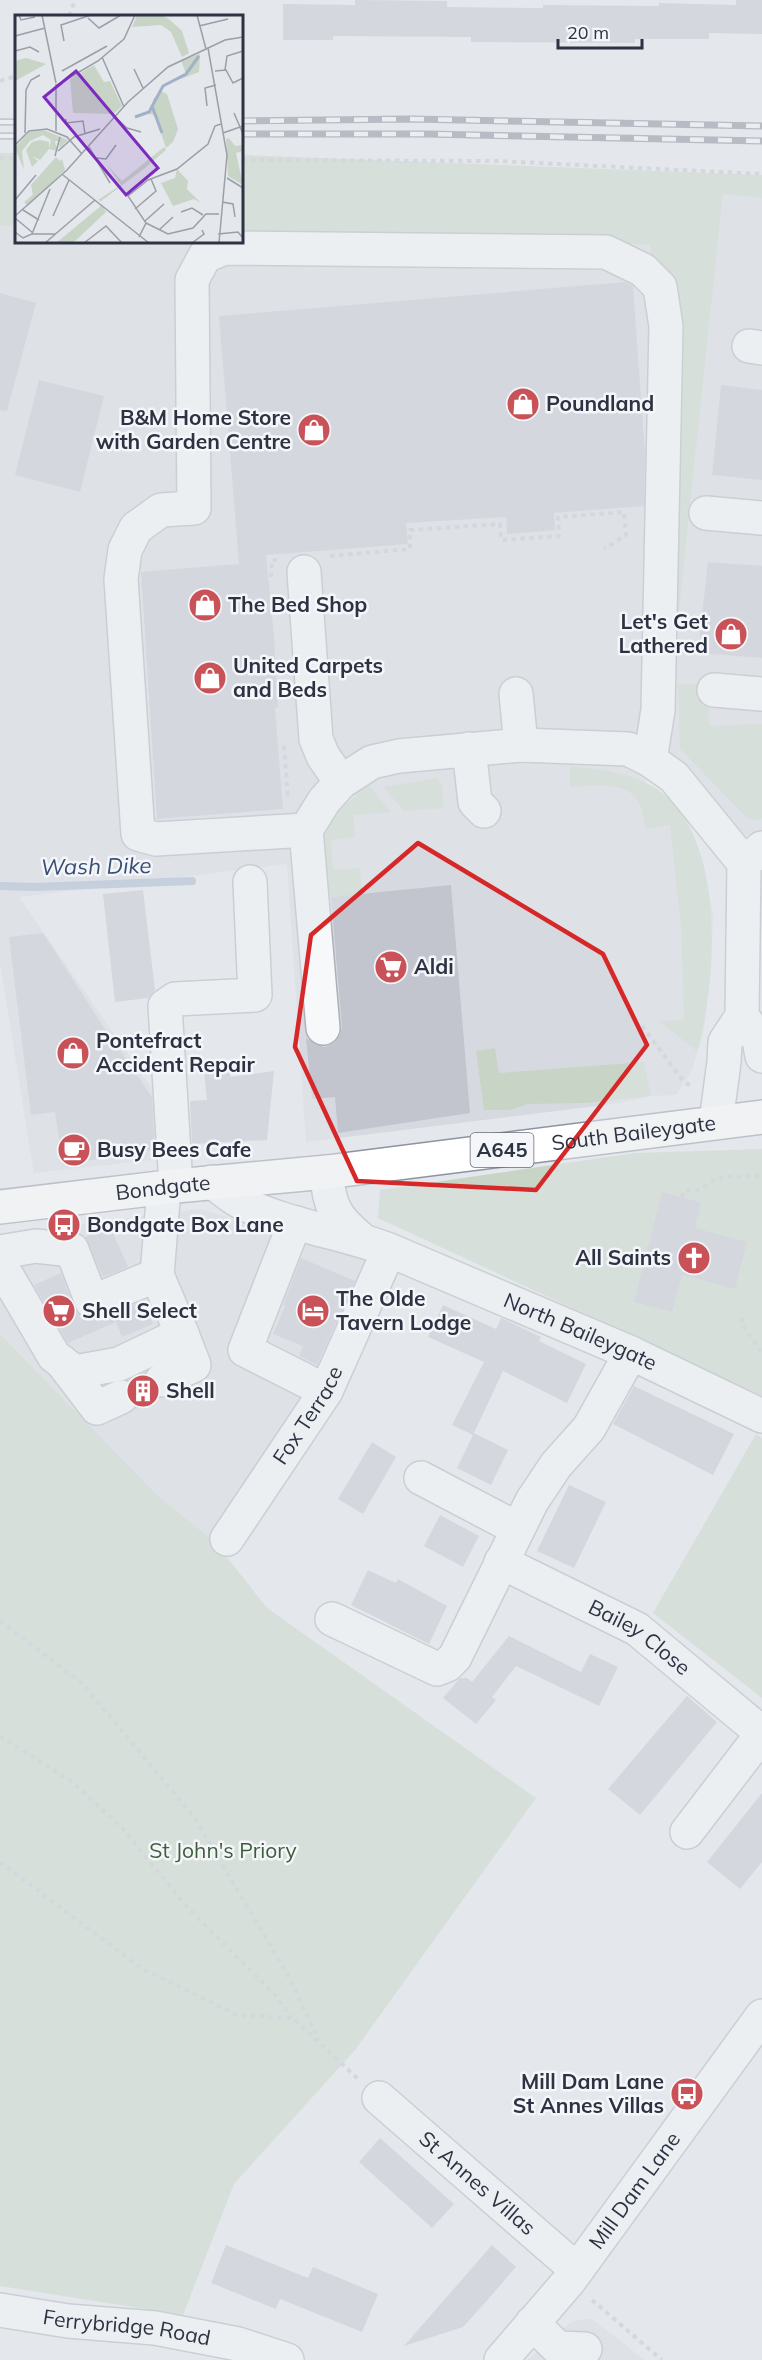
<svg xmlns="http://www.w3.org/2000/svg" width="762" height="2360" font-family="Mulish,sans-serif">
	<rect width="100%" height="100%" fill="#e4e7eb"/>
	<path fill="#d7d9e0" d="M 723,194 L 762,198 L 762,838 L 745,835 L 664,751 Z
		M 0,226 L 16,226 L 16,242 L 242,242 L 242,230 L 650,245 L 661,360 L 657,557 L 646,784 L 660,792 L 673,803 L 689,826 L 703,862 L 713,914 L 711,972 L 704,1030 L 692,1070 L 676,1095 L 651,1096 L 620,1103 L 306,1142 L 287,864 L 19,897 L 157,1096 L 170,1158 L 34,1173 L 0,963 Z
		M 199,1209 L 285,1233 L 367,1260 L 295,1417 L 215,1542 L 159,1497 L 0,1334 L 0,1235 Z
		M 584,2319 L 591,2319 L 597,2323 L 645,2360 L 527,2360 L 571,2322 Z"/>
	<path fill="#c8d5c6" d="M 0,153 L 16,153 L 16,226 L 0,226 Z
		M 242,155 L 762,175 L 762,198 L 723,194 L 676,639 L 661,360 L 650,245 L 242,230 Z
		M 678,684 L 708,684 L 709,726 L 762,724 L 762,819 L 753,820 L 745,816 L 680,749 Z
		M 570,766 C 601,769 635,773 661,792 C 726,841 717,982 697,1051 L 659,1021 L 684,1020 L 681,927 L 670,825 L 646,829 C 644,821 643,813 640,805 C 630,779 591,786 570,787 Z
		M 437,778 L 442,785 L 443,808 L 404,811 L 383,787 Z
		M 368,785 L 391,812 L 353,815 L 355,837 L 331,840 L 333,870 L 360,868 L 362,894 L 324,897 L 322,829 L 334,815 Z
		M 495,1048 L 499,1073 L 644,1062 L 651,1096 L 585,1103 L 528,1104 L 510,1110 L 484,1110 L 476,1051 Z
		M 762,1149 L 762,1396 L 378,1218 L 380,1190 L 635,1153 Z
		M 0,1334 L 159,1497 L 215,1542 L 267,1608 L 536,1798 L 355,2050 L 234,2184 L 183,2315 L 0,2286 Z
		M 756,1434 L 762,1438 L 762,1698 L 653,1613 Z"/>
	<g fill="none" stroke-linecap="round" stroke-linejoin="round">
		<path stroke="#a2b1c9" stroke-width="8" d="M 0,886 L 35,887 L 192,881"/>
	</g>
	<path fill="#c2c5ce" d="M 355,0 L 447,1 L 447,7 L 543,8 L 543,5 L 659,6 L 659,3 L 736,5 L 736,0 L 762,0 L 762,34 L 709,33 L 709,39 L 635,39 L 635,43 L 471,42 L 471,37 L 333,36 L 333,40 L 283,40 L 283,4 L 355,5 Z
		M 625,282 L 633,286 L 645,454 L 644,506 L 554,513 L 555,530 L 507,534 L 506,517 L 406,523 L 408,544 L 266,555 L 274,637 L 278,707 L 275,708 L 283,809 L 157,819 L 141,572 L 239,564 L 219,316 Z
		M 0,293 L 36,303 L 7,411 L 0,410 Z
		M 39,380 L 104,396 L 80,492 L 15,475 Z
		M 721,385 L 762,390 L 762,480 L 712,475 Z
		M 708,562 L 762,566 L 762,658 L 698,653 Z
		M 451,885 L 470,1113 L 338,1133 L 335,1097 L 312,1099 L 306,1038 L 316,1045 L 325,1047 L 334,1043 L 340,1035 L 342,1027 L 331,897 Z
		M 143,890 L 155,990 L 148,998 L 115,1002 L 103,894 Z
		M 43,933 L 121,1054 L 120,1050 L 152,1097 L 155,1149 L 63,1165 L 55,1112 L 31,1115 L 9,937 Z
		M 230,1070 L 230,1077 L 274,1071 L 267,1140 L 192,1144 L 190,1101 L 207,1100 L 204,1072 Z
		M 662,1192 L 701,1202 L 695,1228 L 747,1242 L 735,1289 L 682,1275 L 672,1312 L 634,1302 Z
		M 110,1226 L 128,1267 L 103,1277 L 85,1237 Z
		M 301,1258 L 355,1281 L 317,1365 L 299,1356 L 303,1346 L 273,1334 L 285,1306 L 283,1305 Z
		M 61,1273 L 75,1309 L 81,1317 L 90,1321 L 99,1319 L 143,1301 L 153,1324 L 122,1337 L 116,1322 L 68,1343 L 34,1285 Z
		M 443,1305 L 496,1329 L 501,1318 L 541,1337 L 539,1341 L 586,1364 L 567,1403 L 503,1371 L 474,1433 L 508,1450 L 491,1485 L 457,1468 L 473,1435 L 452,1425 L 484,1362 L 428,1337 Z
		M 634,1386 L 734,1434 L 713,1475 L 613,1424 Z
		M 372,1442 L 396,1457 L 363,1514 L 338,1499 Z
		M 569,1485 L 606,1502 L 574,1568 L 537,1551 Z
		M 440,1515 L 479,1536 L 463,1567 L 424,1546 Z
		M 368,1570 L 396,1583 L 398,1579 L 447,1606 L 429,1644 L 351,1605 Z
		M 509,1636 L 581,1672 L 590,1654 L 618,1667 L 599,1706 L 516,1666 L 492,1697 L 496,1700 L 476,1724 L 443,1698 L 460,1678 L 467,1678 L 472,1682 Z
		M 687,1696 L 717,1722 L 640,1815 L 608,1789 Z
		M 762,1793 L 762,1862 L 740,1889 L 707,1862 Z
		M 380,2138 L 454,2204 L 432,2228 L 359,2162 Z
		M 226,2245 L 308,2278 L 313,2267 L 378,2294 L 362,2332 L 280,2299 L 276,2309 L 211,2283 Z
		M 492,2245 L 516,2267 L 484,2304 L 463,2327 L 404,2346 Z"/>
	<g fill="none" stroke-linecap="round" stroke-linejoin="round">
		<path stroke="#bfc3c9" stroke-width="33" stroke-dasharray="33 16" stroke-linecap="butt" d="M 121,1397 L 162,1380"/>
		<g stroke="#adb1b9" stroke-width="36">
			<g id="minor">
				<path d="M 749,346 L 762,348"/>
				<path d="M 706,513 L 762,518"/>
				<path d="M 304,572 L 316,739 L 323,756 L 341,782"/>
				<path d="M 714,690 L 762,694"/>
				<path d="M 516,694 L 521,745"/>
				<path d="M 469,749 L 475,802 L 484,811"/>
				<path d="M 306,830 L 156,839 L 138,834 L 121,579 L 125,550 L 136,528 L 161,510 L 194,508 L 192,280 L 205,256 L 225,248 L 606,252 L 643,270 L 660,287 L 666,326 L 658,710 L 650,760"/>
				<path d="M 306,830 L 324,801 L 341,782 L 372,762 L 399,756 L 521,745 L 628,749 L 650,760 L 674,777 L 744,863"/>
				<path d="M 306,830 L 323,1028"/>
				<path d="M 742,1016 L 759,1040 L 762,1056"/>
				<path d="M 716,1122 L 724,1062 L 725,1042 L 742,1016 L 744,863 L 762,848"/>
				<path d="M 327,1172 C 328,1206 336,1218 361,1239"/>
				<path id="s1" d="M 212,1182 C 221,1188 230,1196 239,1201 C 285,1226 340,1231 389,1250 L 631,1353 L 762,1416"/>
				<path d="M 176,1186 L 165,1006 L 175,999 L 255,995 L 250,882"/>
				<path d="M 297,1223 L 292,1230 L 245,1350 L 326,1391"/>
				<path d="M 0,1252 L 36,1246 L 72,1250 L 92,1302 L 157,1275 L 164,1189"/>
				<path d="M 0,1264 L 54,1356 L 75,1372 L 119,1364 L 182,1334 L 157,1275"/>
				<path d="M 62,1362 L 97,1408 L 121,1397"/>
				<path d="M 162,1380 L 194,1365 L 182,1334"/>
				<path d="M 421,1478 L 518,1529"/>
				<path id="s2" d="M 227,1539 L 326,1391 L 389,1250"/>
				<path id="s3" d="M 501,1562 L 637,1629 L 762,1733"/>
				<path d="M 332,1619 L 437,1669 L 447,1665 L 455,1657 L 532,1501 L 556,1465 L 589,1428 L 631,1353"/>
				<path d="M 687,1832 L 762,1734"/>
				<path id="s4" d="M 379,2098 L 577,2270"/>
				<path id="s5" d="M 0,2310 L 68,2321 L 155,2328 L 238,2344 L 287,2360"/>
				<path d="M 532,2323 L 558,2348 L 585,2349"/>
				<path id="s6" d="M 501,2360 L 569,2281 L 762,2016"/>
			</g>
		</g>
		<g stroke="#8c93a1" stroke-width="36">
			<g id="highway">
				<path id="s7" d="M 0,1207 L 176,1186 L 327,1172 L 762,1117"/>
			</g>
		</g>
		<path stroke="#c2c5ca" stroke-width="4" stroke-dasharray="4.5 4.5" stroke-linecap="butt" d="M 69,16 L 75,0
			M 0,81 L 16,76
			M 0,158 L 16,158
			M 242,160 L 497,161 L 762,174
			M 330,556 L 410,549 L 410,530 L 500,524 L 501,540 L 559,536 L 558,517 L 624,512 L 626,535 L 604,549
			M 271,577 L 272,560 L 277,560
			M 284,746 L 288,799
			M 642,1026 L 684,1082 L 691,1086
			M 682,1197 L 685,1190 L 700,1190 L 716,1179 L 726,1177 L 762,1176
			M 743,1318 L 741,1323 L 762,1353
			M 0,1621 L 82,1683 L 194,1817 L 290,1979 L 319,2041
			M 0,1736 L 71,1781 L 122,1828 L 187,1907 L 275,1995 L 292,2018
			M 0,1862 L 141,1968 L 237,2015 L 293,2018 L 358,2079
			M 592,2300 L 662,2360"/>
		<use href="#minor" stroke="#f7f8fa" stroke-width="33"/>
		<use href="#highway" stroke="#fff" stroke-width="33"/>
		<g stroke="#7f8594" stroke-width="7">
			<path id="rail" d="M 242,121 L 411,119 L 762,126
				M 0,122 L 16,122
				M 242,134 L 425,134 L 762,141
				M 0,136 L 16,136"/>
		</g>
		<use href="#rail" stroke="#f4f6f9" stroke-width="4.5" stroke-dasharray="14" stroke-linecap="butt"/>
	</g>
	<path d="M0 0H762V2360H0ZM 418,843 L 603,954 L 647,1045 L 536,1190 L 357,1181 L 295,1047 L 311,935 Z" fill="#e4e7eb" fill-opacity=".55" fill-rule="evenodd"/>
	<path fill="none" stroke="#d62828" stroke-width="4.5" stroke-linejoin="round" d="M 418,843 L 603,954 L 647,1045 L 536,1190 L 357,1181 L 295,1047 L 311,935 Z"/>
	<defs>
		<g id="shop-disc" transform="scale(1.725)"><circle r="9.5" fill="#c85258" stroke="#f4f6f9"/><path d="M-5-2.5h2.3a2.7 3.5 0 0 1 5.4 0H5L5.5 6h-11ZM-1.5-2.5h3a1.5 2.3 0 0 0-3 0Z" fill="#fff"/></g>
		<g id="supermarket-disc" transform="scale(1.725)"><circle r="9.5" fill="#c85258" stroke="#f4f6f9"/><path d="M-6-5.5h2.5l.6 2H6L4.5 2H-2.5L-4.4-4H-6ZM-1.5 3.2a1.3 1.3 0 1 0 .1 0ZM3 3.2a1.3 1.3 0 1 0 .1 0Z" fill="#fff"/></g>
		<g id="cafe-disc" transform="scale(1.725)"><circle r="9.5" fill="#c85258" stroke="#f4f6f9"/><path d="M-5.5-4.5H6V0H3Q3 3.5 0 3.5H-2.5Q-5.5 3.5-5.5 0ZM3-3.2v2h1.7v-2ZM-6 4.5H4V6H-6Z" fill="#fff"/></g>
		<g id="bus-disc" transform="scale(1.725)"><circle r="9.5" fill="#c85258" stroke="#f4f6f9"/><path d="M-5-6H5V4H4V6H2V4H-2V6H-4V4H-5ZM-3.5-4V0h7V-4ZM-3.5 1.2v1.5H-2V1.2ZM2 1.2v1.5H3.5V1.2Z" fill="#fff"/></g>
		<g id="church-disc" transform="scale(1.725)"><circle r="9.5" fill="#c85258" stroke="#f4f6f9"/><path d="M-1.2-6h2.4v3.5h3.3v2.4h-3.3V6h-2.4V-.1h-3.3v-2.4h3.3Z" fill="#fff"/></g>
		<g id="hotel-disc" transform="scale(1.725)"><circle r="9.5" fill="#c85258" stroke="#f4f6f9"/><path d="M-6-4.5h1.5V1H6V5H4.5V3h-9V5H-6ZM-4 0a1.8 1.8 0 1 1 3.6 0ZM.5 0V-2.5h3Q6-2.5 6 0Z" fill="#fff"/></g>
		<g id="building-disc" transform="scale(1.725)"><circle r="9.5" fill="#c85258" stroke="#f4f6f9"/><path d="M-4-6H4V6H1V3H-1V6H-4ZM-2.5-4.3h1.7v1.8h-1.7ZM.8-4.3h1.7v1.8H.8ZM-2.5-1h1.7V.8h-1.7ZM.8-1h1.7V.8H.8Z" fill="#fff"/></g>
	</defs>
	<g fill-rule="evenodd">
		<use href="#shop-disc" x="523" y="404"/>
		<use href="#shop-disc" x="314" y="430"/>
		<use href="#shop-disc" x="205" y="605"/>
		<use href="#shop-disc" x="731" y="634"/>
		<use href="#shop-disc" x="210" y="678"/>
		<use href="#supermarket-disc" x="391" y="967"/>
		<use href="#shop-disc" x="73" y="1053"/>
		<use href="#cafe-disc" x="74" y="1150"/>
		<use href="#bus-disc" x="64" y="1225"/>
		<use href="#church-disc" x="694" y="1258"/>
		<use href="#supermarket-disc" x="59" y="1311"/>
		<use href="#hotel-disc" x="313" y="1311"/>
		<use href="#building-disc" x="143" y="1391"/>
		<use href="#bus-disc" x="687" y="2094"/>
	</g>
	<g text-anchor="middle" stroke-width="5" stroke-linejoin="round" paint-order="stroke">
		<rect fill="#f4f6f9" stroke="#696e7a" stroke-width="1.5" x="470.5" y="1133" width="63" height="34" rx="4.5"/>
		<g font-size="20" font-weight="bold" fill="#2d3343">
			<text x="502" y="1157">A645</text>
		</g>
		<g font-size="21" font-weight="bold" fill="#2d3343" stroke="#f4f6f9" text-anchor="start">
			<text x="546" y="411">Poundland</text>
			<text x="291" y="425" text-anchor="end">B&amp;M Home Store<tspan x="291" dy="24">with Garden Centre</tspan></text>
			<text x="228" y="612">The Bed Shop</text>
			<text x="708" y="629" text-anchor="end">Let's Get<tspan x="708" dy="24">Lathered</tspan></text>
			<text x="233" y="673">United Carpets<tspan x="233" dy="24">and Beds</tspan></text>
			<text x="414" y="974">Aldi</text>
			<text x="96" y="1048">Pontefract<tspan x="96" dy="24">Accident Repair</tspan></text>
			<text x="97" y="1157">Busy Bees Cafe</text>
			<text x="87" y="1232">Bondgate Box Lane</text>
			<text x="671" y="1265" text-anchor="end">All Saints</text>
			<text x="336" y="1306">The Olde<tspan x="336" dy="24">Tavern Lodge</tspan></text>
			<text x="82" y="1318">Shell Select</text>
			<text x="166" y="1398">Shell</text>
			<text x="664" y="2089" text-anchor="end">Mill Dam Lane<tspan x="664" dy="24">St Annes Villas</tspan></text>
		</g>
		<g font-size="21" fill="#2d3343" stroke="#f4f6f9">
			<text dy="7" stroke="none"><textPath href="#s7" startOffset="638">South Baileygate</textPath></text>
			<text dy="7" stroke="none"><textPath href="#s7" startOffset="164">Bondgate</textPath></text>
			<text dy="7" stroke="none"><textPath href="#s1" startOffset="399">North Baileygate</textPath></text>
			<text dy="7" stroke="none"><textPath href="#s2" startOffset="148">Fox Terrace</textPath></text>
			<text dy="7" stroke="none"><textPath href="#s3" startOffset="158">Bailey Close</textPath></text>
			<text dy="7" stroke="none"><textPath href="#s4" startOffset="130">St Annes Villas</textPath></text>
			<text dy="7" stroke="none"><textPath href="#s6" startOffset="216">Mill Dam Lane</textPath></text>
			<text dy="7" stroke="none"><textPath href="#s5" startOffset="128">Ferrybridge Road</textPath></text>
		</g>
		<g font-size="21" fill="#3e5e3b" stroke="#f4f6f9">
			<text x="223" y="1858">St John's Priory</text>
		</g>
		<g font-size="22" font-style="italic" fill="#384e75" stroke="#f4f6f9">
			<text transform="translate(96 866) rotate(-1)" y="8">Wash Dike</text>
		</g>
	</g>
	<g transform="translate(15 15)">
		<rect width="228" height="228" fill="#e4e7eb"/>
		<path d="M 122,0 L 147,0 L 155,5 L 167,16 L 174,38 L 167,42 L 156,17 L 146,10 L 117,12 ZM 185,39 L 184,57 L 147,71 L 171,59 L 166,45 ZM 11,43 L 31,49 L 0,66 L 0,46 ZM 79,50 L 89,67 L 95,66 L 107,91 L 99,99 L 58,98 L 55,64 ZM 146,76 L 152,79 L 163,114 L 158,127 L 151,133 L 140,100 L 134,99 L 139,83 ZM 29,115 L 53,125 L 45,133 L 44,126 L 40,126 L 42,136 L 34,134 L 36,125 L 28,120 L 15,126 L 7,136 L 9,155 L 0,133 L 14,117 ZM 214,123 L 220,131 L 228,130 L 228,136 L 221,138 L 228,170 L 213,161 L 211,124 ZM 25,125 L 34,127 L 34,134 L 25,145 L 17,141 L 23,146 L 17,152 L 11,135 L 17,127 ZM 149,132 L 151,135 L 130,153 L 86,186 L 83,185 L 106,170 L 92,150 L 107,166 ZM 41,142 L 45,146 L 47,144 L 50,155 L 13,191 L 9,187 L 18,180 L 16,170 ZM 162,154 L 173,166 L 172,174 L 186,188 L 179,184 L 158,191 L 146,168 L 160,163 ZM 87,190 L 91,197 L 58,228 L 41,228 Z" fill="#c8d5c6"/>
		<path fill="none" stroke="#a2b1c9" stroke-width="3" d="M 137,91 L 147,118M 120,102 L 134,97 L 148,71 L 171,59 L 184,41"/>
		<path fill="none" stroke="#9b9fa8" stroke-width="1.5" d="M 4,0 L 6,5 L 20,2M 27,0 L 41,68M 182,0 L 191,34M 73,3 L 84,13 L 106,0M 184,11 L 213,4M 0,21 L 30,13M 49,26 L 46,10 L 76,0M 193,33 L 212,140 L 204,228M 0,36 L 15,32 L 24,37M 87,42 L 109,92M 119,54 L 128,73M 210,55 L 212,41 L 228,36M 47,56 L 92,31M 200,56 L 211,55 L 218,68 L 228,63M 41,69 L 41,116M 42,70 L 83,46 L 109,24 L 120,0M 192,91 L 190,73 L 201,70M 219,98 L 228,119M 101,103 L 112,113 L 126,117M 51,104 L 51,108 L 68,106 L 70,119M 10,118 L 11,75 L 16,65 L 25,60M 208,118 L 228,111M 0,130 L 14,116 L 32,114 L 52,122 L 67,139M 74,132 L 95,168M 43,136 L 59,122 L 85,114M 40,141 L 45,122M 82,143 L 91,144 L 101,130M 48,160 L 134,228M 212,163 L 228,173M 0,185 L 21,160M 207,187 L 218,189 L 220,202M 120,194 L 141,176 L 136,164M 8,195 L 24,205M 166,197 L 177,193 L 188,200M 0,201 L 52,155 L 113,87 L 153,52 L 210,25 L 228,22M 38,201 L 54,165M 0,203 L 18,218M 130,206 L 149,189M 131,208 L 153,219 L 178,213 L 191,199 L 204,199M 144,215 L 158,202M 0,217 L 8,223 L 17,219 L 35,174M 17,219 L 41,219M 203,219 L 223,217 L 228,223M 124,222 L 131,208 L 113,181 L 133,165 L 162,154 L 193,129 L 200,111 L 206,109M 30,228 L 80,185M 69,228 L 91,211 L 107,228M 177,228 L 189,219 L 187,215"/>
		<path fill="#7b2cbf" fill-opacity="0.15" stroke="#7b2cbf" stroke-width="3" d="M 61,56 L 143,153 L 111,180 L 29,82 Z"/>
		<rect width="228" height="228" fill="none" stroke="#2d3343" stroke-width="3"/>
	</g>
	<path d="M558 39v9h84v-9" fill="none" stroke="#2d3343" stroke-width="3"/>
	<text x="567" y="39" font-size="18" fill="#2d3343" stroke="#f4f6f9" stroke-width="4.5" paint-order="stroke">20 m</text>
</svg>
